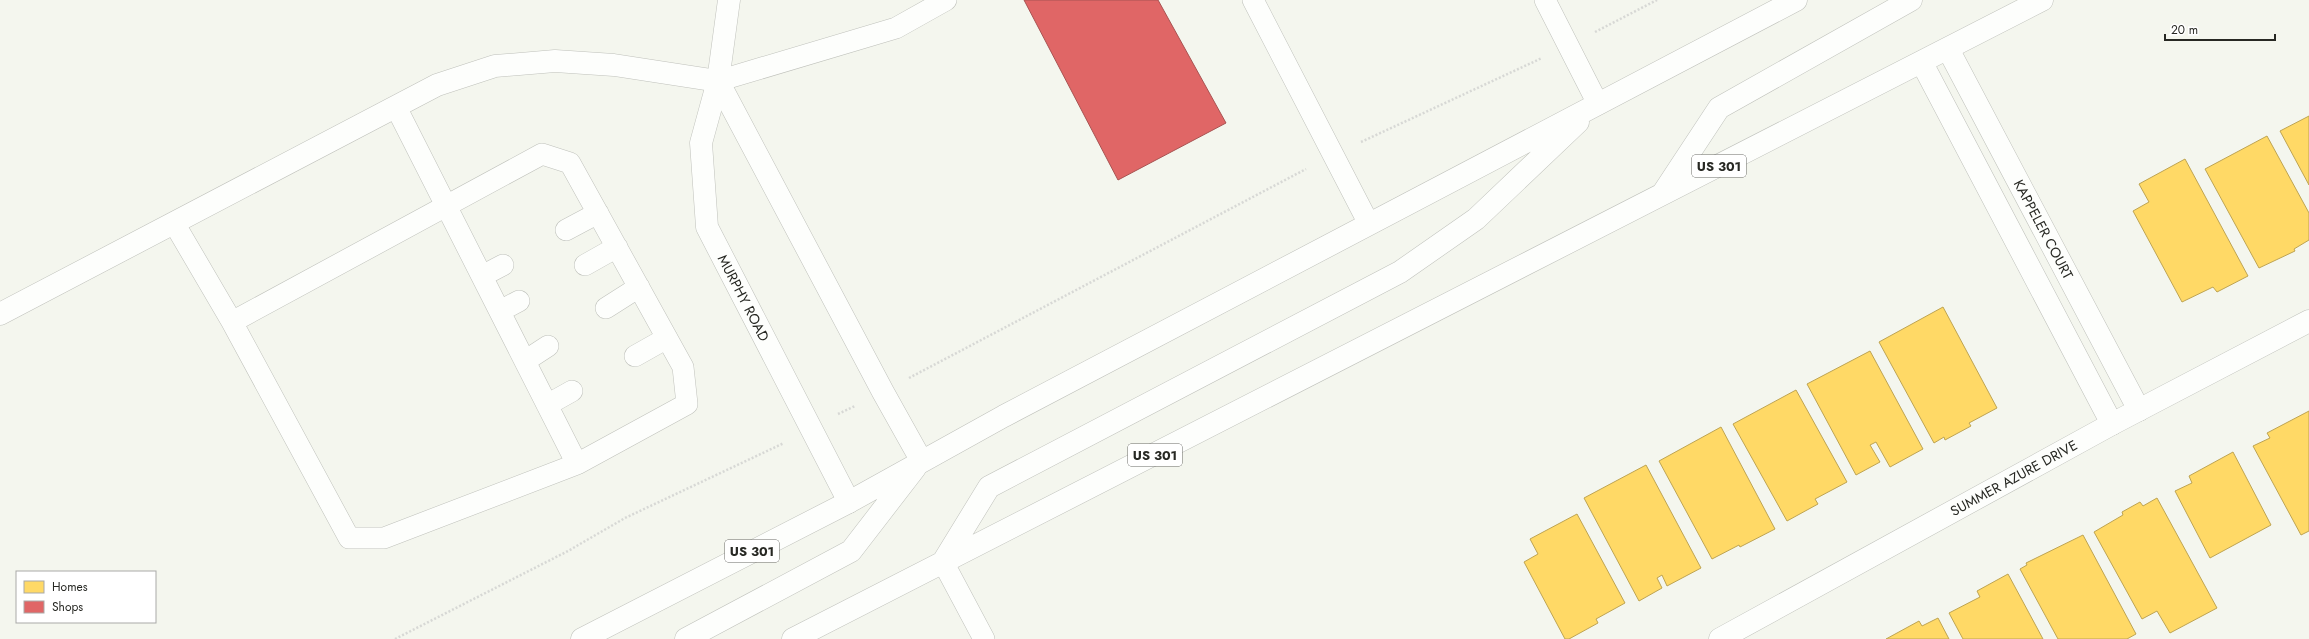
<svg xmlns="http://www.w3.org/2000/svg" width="2309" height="639" font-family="Jost,sans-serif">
	<rect width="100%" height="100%" fill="#f4f6ee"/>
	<path fill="#ffd966" stroke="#bea452" d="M 2309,116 L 2309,185 L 2280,131 Z
		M 2267,136 L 2309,213 L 2309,240 L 2294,249 L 2295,251 L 2259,268 L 2205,169 Z
		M 2185,159 L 2248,276 L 2217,292 L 2213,287 L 2182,302 L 2133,211 L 2149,202 L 2139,184 Z
		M 1943,307 L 1997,408 L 1969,423 L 1971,426 L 1945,440 L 1944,437 L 1934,443 L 1879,342 Z
		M 1870,351 L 1923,449 L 1890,467 L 1876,442 L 1870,445 L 1880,462 L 1856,475 L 1807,384 Z
		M 1796,390 L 1847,482 L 1815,499 L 1818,504 L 1787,521 L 1733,424 Z
		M 2309,411 L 2309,531 L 2301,535 L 2253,446 L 2270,438 L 2267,433 Z
		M 1721,427 L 1775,529 L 1740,547 L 1739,545 L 1712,559 L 1659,461 Z
		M 2233,452 L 2271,525 L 2210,558 L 2175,491 L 2192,483 L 2189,476 Z
		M 1646,465 L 1701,568 L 1667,586 L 1662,575 L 1657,578 L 1662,588 L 1639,601 L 1584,498 Z
		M 2157,498 L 2217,608 L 2170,633 L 2157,611 L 2142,619 L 2094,532 L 2123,515 L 2122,512 L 2140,502 L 2143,506 Z
		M 1577,514 L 1625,603 L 1596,619 L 1598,623 L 1569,639 L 1565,639 L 1524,562 L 1538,554 L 1530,539 Z
		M 2083,535 L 2136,634 L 2127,639 L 2058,639 L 2020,569 L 2027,565 L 2026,563 Z
		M 2008,574 L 2043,639 L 1963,639 L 1949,613 L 1980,597 L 1977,591 Z
		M 1938,618 L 1949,639 L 1886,639 L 1919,621 L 1922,626 Z"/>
	<path fill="#e06666" stroke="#a85352" d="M 1024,0 L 1158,0 L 1226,123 L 1118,180 Z"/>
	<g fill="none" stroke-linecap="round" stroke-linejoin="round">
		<g stroke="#bfc1bb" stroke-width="22">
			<path id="service" d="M 1253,0 L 1369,224
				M 1545,0 L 1598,104
				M 718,81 L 896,28 L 946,0
				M 396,107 C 456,226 517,345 577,464 L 687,404 L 683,367 L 570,163 L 542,154 L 232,322 L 349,538 L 384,538 L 577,464
				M 174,223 L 232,322
				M 566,230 L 598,213
				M 585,265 L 617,247
				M 482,276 L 503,265
				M 606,308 L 639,287
				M 500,311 L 519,301
				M 635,356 L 667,338
				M 525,361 L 548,346
				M 547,405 L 572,391
				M 943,562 L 984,639"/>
		</g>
		<g stroke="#bfc1bb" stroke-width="23">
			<g id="minor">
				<path id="s1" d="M 729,0 L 718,81 L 701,143 L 707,227 L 849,502"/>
				<path id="s2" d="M 1948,49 L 2139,410"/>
				<path d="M 1922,63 L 2112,424"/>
				<path d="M 718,81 L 883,392 L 921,460"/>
				<path d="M 0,314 L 437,85 L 495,66 L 555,61 L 614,65 L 718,81"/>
				<path id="s3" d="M 1720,639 L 2112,424 L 2309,321"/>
			</g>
		</g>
		<g stroke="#bfc1bb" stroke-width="23">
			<path id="primary" d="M 1663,193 L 1719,108 L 1911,0
				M 943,562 L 989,487 L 1400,272 L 1476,219 L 1578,122
				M 582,639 L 849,502 L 1004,416 L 1796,0
				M 686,639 L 851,551 L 915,468
				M 793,639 L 2042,0"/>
		</g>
		<path stroke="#d7d8d5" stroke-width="2.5" stroke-dasharray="2 2" stroke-linecap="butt" d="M 1595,32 L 1657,0
			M 1361,142 L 1542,58
			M 909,378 L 1306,169
			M 838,414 L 855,406
			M 395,639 L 568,551 L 625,518 L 784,443"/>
		<use href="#service" stroke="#fdfefc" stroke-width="21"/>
		<use href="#minor" stroke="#fdfefc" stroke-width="22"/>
		<use href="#primary" stroke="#fdfefc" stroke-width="22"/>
	</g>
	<g text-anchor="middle" stroke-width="4" stroke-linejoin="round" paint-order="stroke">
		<g fill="#fff" stroke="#686865" stroke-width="1">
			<rect x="1692" y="155" width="54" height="22" rx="3"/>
			<rect x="1128" y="444" width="54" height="22" rx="3"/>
			<rect x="725" y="540" width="54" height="22" rx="3"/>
		</g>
		<g font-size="13" font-weight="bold" fill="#272823">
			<text x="1719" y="171">US 301</text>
			<text x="1155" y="460">US 301</text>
			<text x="752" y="556">US 301</text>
		</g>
		<g font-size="14" fill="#272823" stroke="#fff">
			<text dy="5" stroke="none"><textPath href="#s2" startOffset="204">KAPPELER COURT</textPath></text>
			<text dy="5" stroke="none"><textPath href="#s1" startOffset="310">MURPHY ROAD</textPath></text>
			<text dy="5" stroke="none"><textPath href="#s3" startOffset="335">SUMMER AZURE DRIVE</textPath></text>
		</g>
	</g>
	<rect x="16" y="571" width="140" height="52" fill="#ffffff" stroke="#a9a9a7"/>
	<rect x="24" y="581" width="20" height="12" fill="#ffd966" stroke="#a9a9a7"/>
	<text x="52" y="591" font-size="12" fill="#272823">Homes</text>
	<rect x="24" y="601" width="20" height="12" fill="#e06666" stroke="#a9a9a7"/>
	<text x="52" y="611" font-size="12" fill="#272823">Shops</text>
	<path d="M2165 34v6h110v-6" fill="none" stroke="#272823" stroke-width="2"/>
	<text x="2171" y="34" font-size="12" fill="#272823" stroke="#ffffff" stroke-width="3" paint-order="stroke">20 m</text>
</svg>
